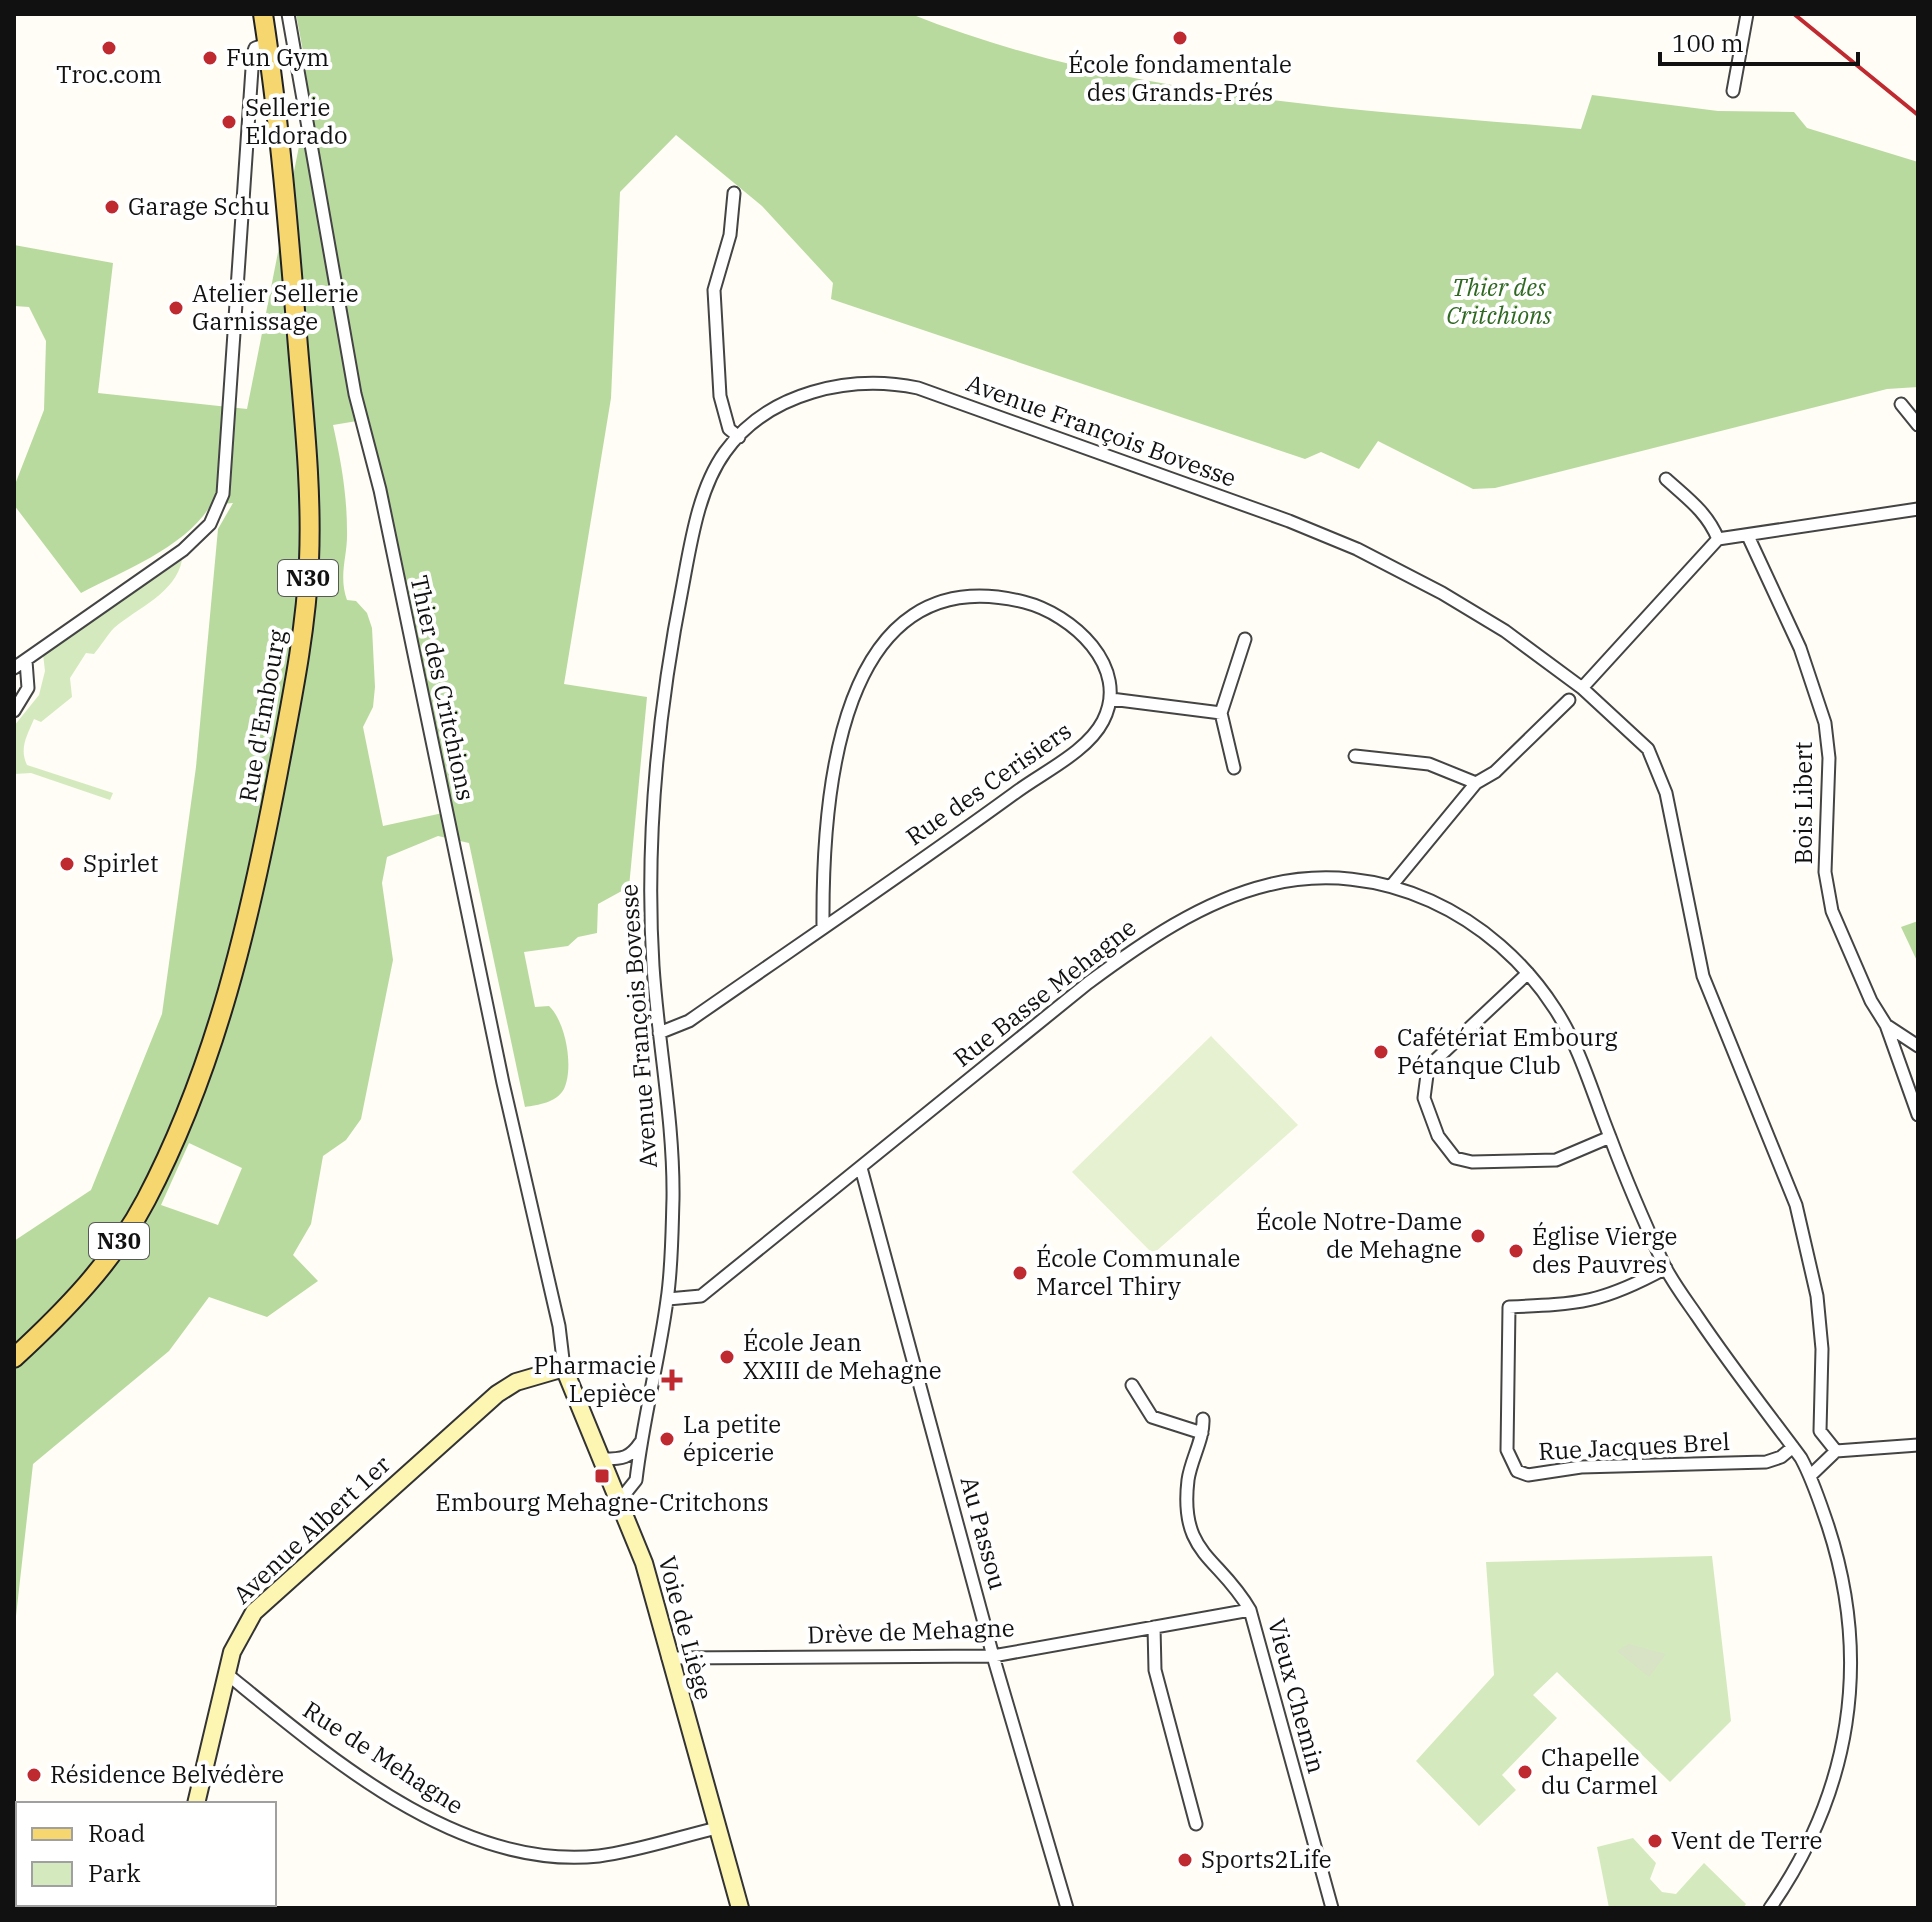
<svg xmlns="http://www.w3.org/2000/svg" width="1932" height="1922" font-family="'IBM Plex Serif',serif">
	<rect width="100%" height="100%" fill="#fffdf5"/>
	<path fill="#d4eabe" d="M 182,560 C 176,593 137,608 114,628 C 107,635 101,646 94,654 L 86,653 L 70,678 L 72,697 L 41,722 L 34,719 C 27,736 19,748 27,765 L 113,793 L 110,800 L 31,773 L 14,774 L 14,726 L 39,695 L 45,671 L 43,654 Z
		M 1712,1556 L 1731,1721 L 1670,1782 L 1557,1672 L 1533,1695 L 1557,1718 L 1502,1775 L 1516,1790 L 1479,1826 L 1416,1761 L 1494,1675 L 1486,1562 Z
		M 1633,1838 L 1656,1863 L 1650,1879 L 1662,1892 L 1676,1894 L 1704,1863 L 1746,1904 L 1743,1908 L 1609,1908 L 1597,1847 Z"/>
	<path fill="#b8da9e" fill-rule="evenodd" d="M 296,14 L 911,14 C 1124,99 1355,109 1581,129 L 1592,95 L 1718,111 L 1794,112 L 1807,128 L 1918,162 L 1918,387 L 1887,389 L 1495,488 L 1473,489 L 1378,441 L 1359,469 L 1321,452 L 1305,459 L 831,299 L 833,283 L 762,206 L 676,135 L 620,192 L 611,398 L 564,684 L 647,697 L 629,887 L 598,904 L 597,933 L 578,937 L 568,946 L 524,952 L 535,1007 L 549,1006 C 566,1022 574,1068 564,1089 C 556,1103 538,1105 525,1107 L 469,843 L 438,836 L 387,857 L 382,883 L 393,960 L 361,1119 L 346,1140 L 323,1156 L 311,1224 L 293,1255 L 318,1281 L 267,1317 L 209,1297 L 169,1351 L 33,1464 L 14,1634 L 14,1241 L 91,1190 L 162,1014 L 196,767 L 218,529 L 233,503 L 211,505 C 184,548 125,570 81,593 L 14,505 L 14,487 L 44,410 L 46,341 L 29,307 L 14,306 L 14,245 L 113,263 L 98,393 L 247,409 L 303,126 L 305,62 ZM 369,419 L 452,811 L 383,826 L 363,727 L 373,707 L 375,687 L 372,628 L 367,613 L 356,601 L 347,600 C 338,575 348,556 347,531 C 347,494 341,461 333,425 ZM 189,1143 L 242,1168 L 218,1225 L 161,1205 Z
		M 1918,921 L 1918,963 L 1901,927 Z
		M 14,1814 L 18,1815 L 18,1904 L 130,1904 L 124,1908 L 14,1908 Z"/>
	<path fill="#d8e2c5" d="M 1629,1644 L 1666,1654 L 1649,1677 L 1617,1651 Z"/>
	<path fill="#e5f1d0" d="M 1211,1036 L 1298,1125 L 1153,1254 L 1072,1172 Z"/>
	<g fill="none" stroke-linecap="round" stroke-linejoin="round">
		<g stroke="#444" stroke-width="15">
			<path id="street" d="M 288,14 L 355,394 L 380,490 L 503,1083 L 559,1326 L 564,1368
				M 1733,91 L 1747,14
				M 734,193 L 730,235 L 714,290 L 720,396 L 729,429 L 739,437
				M 1901,404 L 1918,425
				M 1666,479 C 1687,498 1707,512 1718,539
				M 1748,536 L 1800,648 L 1825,723 L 1829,758 L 1825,872 L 1832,911 L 1871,1001 L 1886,1025 L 1918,1115
				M 14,668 L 183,550 L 210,524 L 223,494 L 253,54 L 255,48 L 267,44
				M 1582,688 L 1718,539 L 1918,509
				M 1111,699 L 1221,713
				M 14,711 L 28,688 L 26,661
				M 1355,756 L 1429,764 L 1476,783 L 1392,885
				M 1234,768 L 1221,713 L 1245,639
				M 1476,783 L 1495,772 L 1569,700
				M 1528,973 L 1428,1067 L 1424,1098 L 1438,1136 L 1455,1158 L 1472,1162 L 1556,1160 L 1610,1137
				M 1886,1025 L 1918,1046
				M 659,1033 L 689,1021 C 798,945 908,871 1015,793 C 1043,772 1087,752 1103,721 C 1131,667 1072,614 1024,602 C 836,555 822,801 823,927
				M 861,1168 L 993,1656 L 1067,1908
				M 1666,1268 C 1602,1303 1580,1304 1509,1307 L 1507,1450 L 1517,1471 L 1528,1475 L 1581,1467 L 1766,1462 L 1781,1457 L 1793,1447
				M 668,1299 L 701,1296 L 1088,983 C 1142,943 1202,901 1268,885 C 1380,857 1494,914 1555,1009 C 1580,1047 1593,1095 1610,1137 C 1626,1180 1645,1224 1664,1265 C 1673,1283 1686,1300 1697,1316 C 1730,1365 1766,1411 1801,1458 C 1813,1480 1820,1503 1828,1526 C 1872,1661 1851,1792 1770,1908
				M 1132,1385 L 1152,1417 L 1202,1433
				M 1203,1419 C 1204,1439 1191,1459 1188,1480 C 1179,1555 1219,1556 1250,1610 L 1332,1908
				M 1836,1451 L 1918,1445
				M 604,1459 C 622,1459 630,1458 640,1443
				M 620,1500 L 636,1480 C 643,1419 659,1360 667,1300 C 672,1267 672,1231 673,1199 C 674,1121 658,1043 653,966 C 645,837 658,710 683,584 C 691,541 699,488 725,452 C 768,392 850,374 918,388 L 1289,521 L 1357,549 L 1442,593 L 1505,631 L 1582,688 L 1648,749 L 1666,793 L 1703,976 L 1796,1205 L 1817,1296 L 1822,1349 L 1820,1431 L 1836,1451 L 1811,1475
				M 1154,1627 L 1155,1670 L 1196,1824
				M 668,1658 L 993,1656 L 1250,1610
				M 227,1674 C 329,1757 459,1871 599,1856 C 638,1851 679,1837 717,1828
				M 183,1904 L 183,1908"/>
		</g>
		<g stroke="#333" stroke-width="20">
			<path id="secondary" d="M 196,1804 L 232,1652 L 254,1612 L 497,1394 L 516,1382 L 564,1368 L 644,1563 L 740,1908
				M 147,1908 L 154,1904"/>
		</g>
		<g stroke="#222" stroke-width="22">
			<path id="primary" d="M 14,1358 C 64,1312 114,1261 146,1200 C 216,1067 250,919 278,772 C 291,703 306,632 309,561 C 312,490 304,418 298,347 C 289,236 280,124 263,14
				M 14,1906 L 17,1908"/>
		</g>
		<use href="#street" stroke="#fff" stroke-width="11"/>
		<use href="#secondary" stroke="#fdf5b2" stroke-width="16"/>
		<use href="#primary" stroke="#f5d66f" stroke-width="18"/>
		<path stroke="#bf2a30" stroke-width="4" d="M 1794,14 L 1918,115"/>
	</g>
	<g fill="#bf2a30" stroke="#fff" stroke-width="3">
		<circle cx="1180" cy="38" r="8"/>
		<circle cx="109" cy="48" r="8"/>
		<circle cx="210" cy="58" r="8"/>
		<circle cx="229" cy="122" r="8"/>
		<circle cx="112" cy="207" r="8"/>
		<circle cx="176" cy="308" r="8"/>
		<circle cx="67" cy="864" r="8"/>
		<circle cx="1381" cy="1052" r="8"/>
		<circle cx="1478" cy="1236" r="8"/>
		<circle cx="1516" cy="1251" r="8"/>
		<circle cx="1020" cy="1273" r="8"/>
		<circle cx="727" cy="1357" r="8"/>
		<path d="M668 1368h8v8h8v8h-8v8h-8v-8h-8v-8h8z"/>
		<circle cx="667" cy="1439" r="8"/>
		<rect x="594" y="1468" width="16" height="16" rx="4"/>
		<circle cx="1525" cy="1772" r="8"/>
		<circle cx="34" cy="1775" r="8"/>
		<circle cx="1655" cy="1841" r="8"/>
		<circle cx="1185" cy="1860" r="8"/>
	</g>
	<g text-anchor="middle" stroke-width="8" stroke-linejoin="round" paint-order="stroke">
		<g fill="#fff" stroke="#585858" stroke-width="2">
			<rect x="278" y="560" width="60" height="36" rx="6"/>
			<rect x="89" y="1223" width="60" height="36" rx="6"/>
		</g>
		<g font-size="22" font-weight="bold" fill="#111">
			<text x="308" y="586">N30</text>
			<text x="119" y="1249">N30</text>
		</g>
		<g font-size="24" fill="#111" stroke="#fff" text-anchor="start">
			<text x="226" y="66">Fun Gym</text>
			<text x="1180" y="73" text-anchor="middle">École fondamentale<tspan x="1180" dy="28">des Grands-Prés</tspan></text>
			<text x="109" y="83" text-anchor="middle">Troc.com</text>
			<text x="245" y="116">Sellerie<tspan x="245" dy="28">Eldorado</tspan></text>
			<text x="128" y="215">Garage Schu</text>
			<text x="192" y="302">Atelier Sellerie<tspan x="192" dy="28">Garnissage</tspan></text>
			<text x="83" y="872">Spirlet</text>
			<text x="1397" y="1046">Cafétériat Embourg<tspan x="1397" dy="28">Pétanque Club</tspan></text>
			<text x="1462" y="1230" text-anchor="end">École Notre-Dame<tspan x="1462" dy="28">de Mehagne</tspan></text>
			<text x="1532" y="1245">Église Vierge<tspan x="1532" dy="28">des Pauvres</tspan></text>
			<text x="1036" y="1267">École Communale<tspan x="1036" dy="28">Marcel Thiry</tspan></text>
			<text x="743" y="1351">École Jean<tspan x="743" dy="28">XXIII de Mehagne</tspan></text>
			<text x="656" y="1374" text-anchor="end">Pharmacie<tspan x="656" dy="28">Lepièce</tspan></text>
			<text x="683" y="1433">La petite<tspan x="683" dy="28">épicerie</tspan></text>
			<text x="602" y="1511" text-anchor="middle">Embourg Mehagne-Critchons</text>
			<text x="1541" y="1766">Chapelle<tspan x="1541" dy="28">du Carmel</tspan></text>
			<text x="50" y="1783">Résidence Belvédère</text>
			<text x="1671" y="1849">Vent de Terre</text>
			<text x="1201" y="1868">Sports2Life</text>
		</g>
		<g font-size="24" font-style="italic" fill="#2f6921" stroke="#fff">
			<text x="1499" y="296">Thier des<tspan x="1499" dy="28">Critchions</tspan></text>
		</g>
		<g font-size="24" fill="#111" stroke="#fff">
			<text transform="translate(1101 431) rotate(20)" y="8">Avenue François Bovesse</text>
			<text transform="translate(442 688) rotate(78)" y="8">Thier des Critchions</text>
			<text transform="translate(263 716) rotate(-80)" y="8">Rue d'Embourg</text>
			<text transform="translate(989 784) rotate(-35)" y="8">Rue des Cerisiers</text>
			<text transform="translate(1804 803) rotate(-90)" y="8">Bois Libert</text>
			<text transform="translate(1045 993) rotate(-38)" y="8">Rue Basse Mehagne</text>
			<text transform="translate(639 1026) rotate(-94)" y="8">Avenue François Bovesse</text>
			<text transform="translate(1634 1447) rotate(-3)" y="8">Rue Jacques Brel</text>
			<text transform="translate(312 1530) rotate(-43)" y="8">Avenue Albert 1er</text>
			<text transform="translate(983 1533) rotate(75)" y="8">Au Passou</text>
			<text transform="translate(685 1628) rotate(75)" y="8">Voie de Liège</text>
			<text transform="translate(911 1632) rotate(-2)" y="8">Drève de Mehagne</text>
			<text transform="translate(1296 1696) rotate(75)" y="8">Vieux Chemin</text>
			<text transform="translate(383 1758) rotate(33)" y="8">Rue de Mehagne</text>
		</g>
	</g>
	<rect width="1932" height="1922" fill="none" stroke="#111111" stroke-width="32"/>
	<rect x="16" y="1802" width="260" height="104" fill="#ffffff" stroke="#a0a0a0" stroke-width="2"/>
	<rect x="32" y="1828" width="40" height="12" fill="#f5d66f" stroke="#a0a0a0" stroke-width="2"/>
	<text x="88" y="1842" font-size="24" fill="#111111">Road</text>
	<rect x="32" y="1862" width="40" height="24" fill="#d4eabe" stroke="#a0a0a0" stroke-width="2"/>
	<text x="88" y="1882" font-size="24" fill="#111111">Park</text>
	<path d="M1660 52v12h198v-12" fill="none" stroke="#111111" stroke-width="4"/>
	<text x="1672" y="52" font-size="24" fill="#111111" stroke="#ffffff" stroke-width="6" paint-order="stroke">100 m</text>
</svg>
